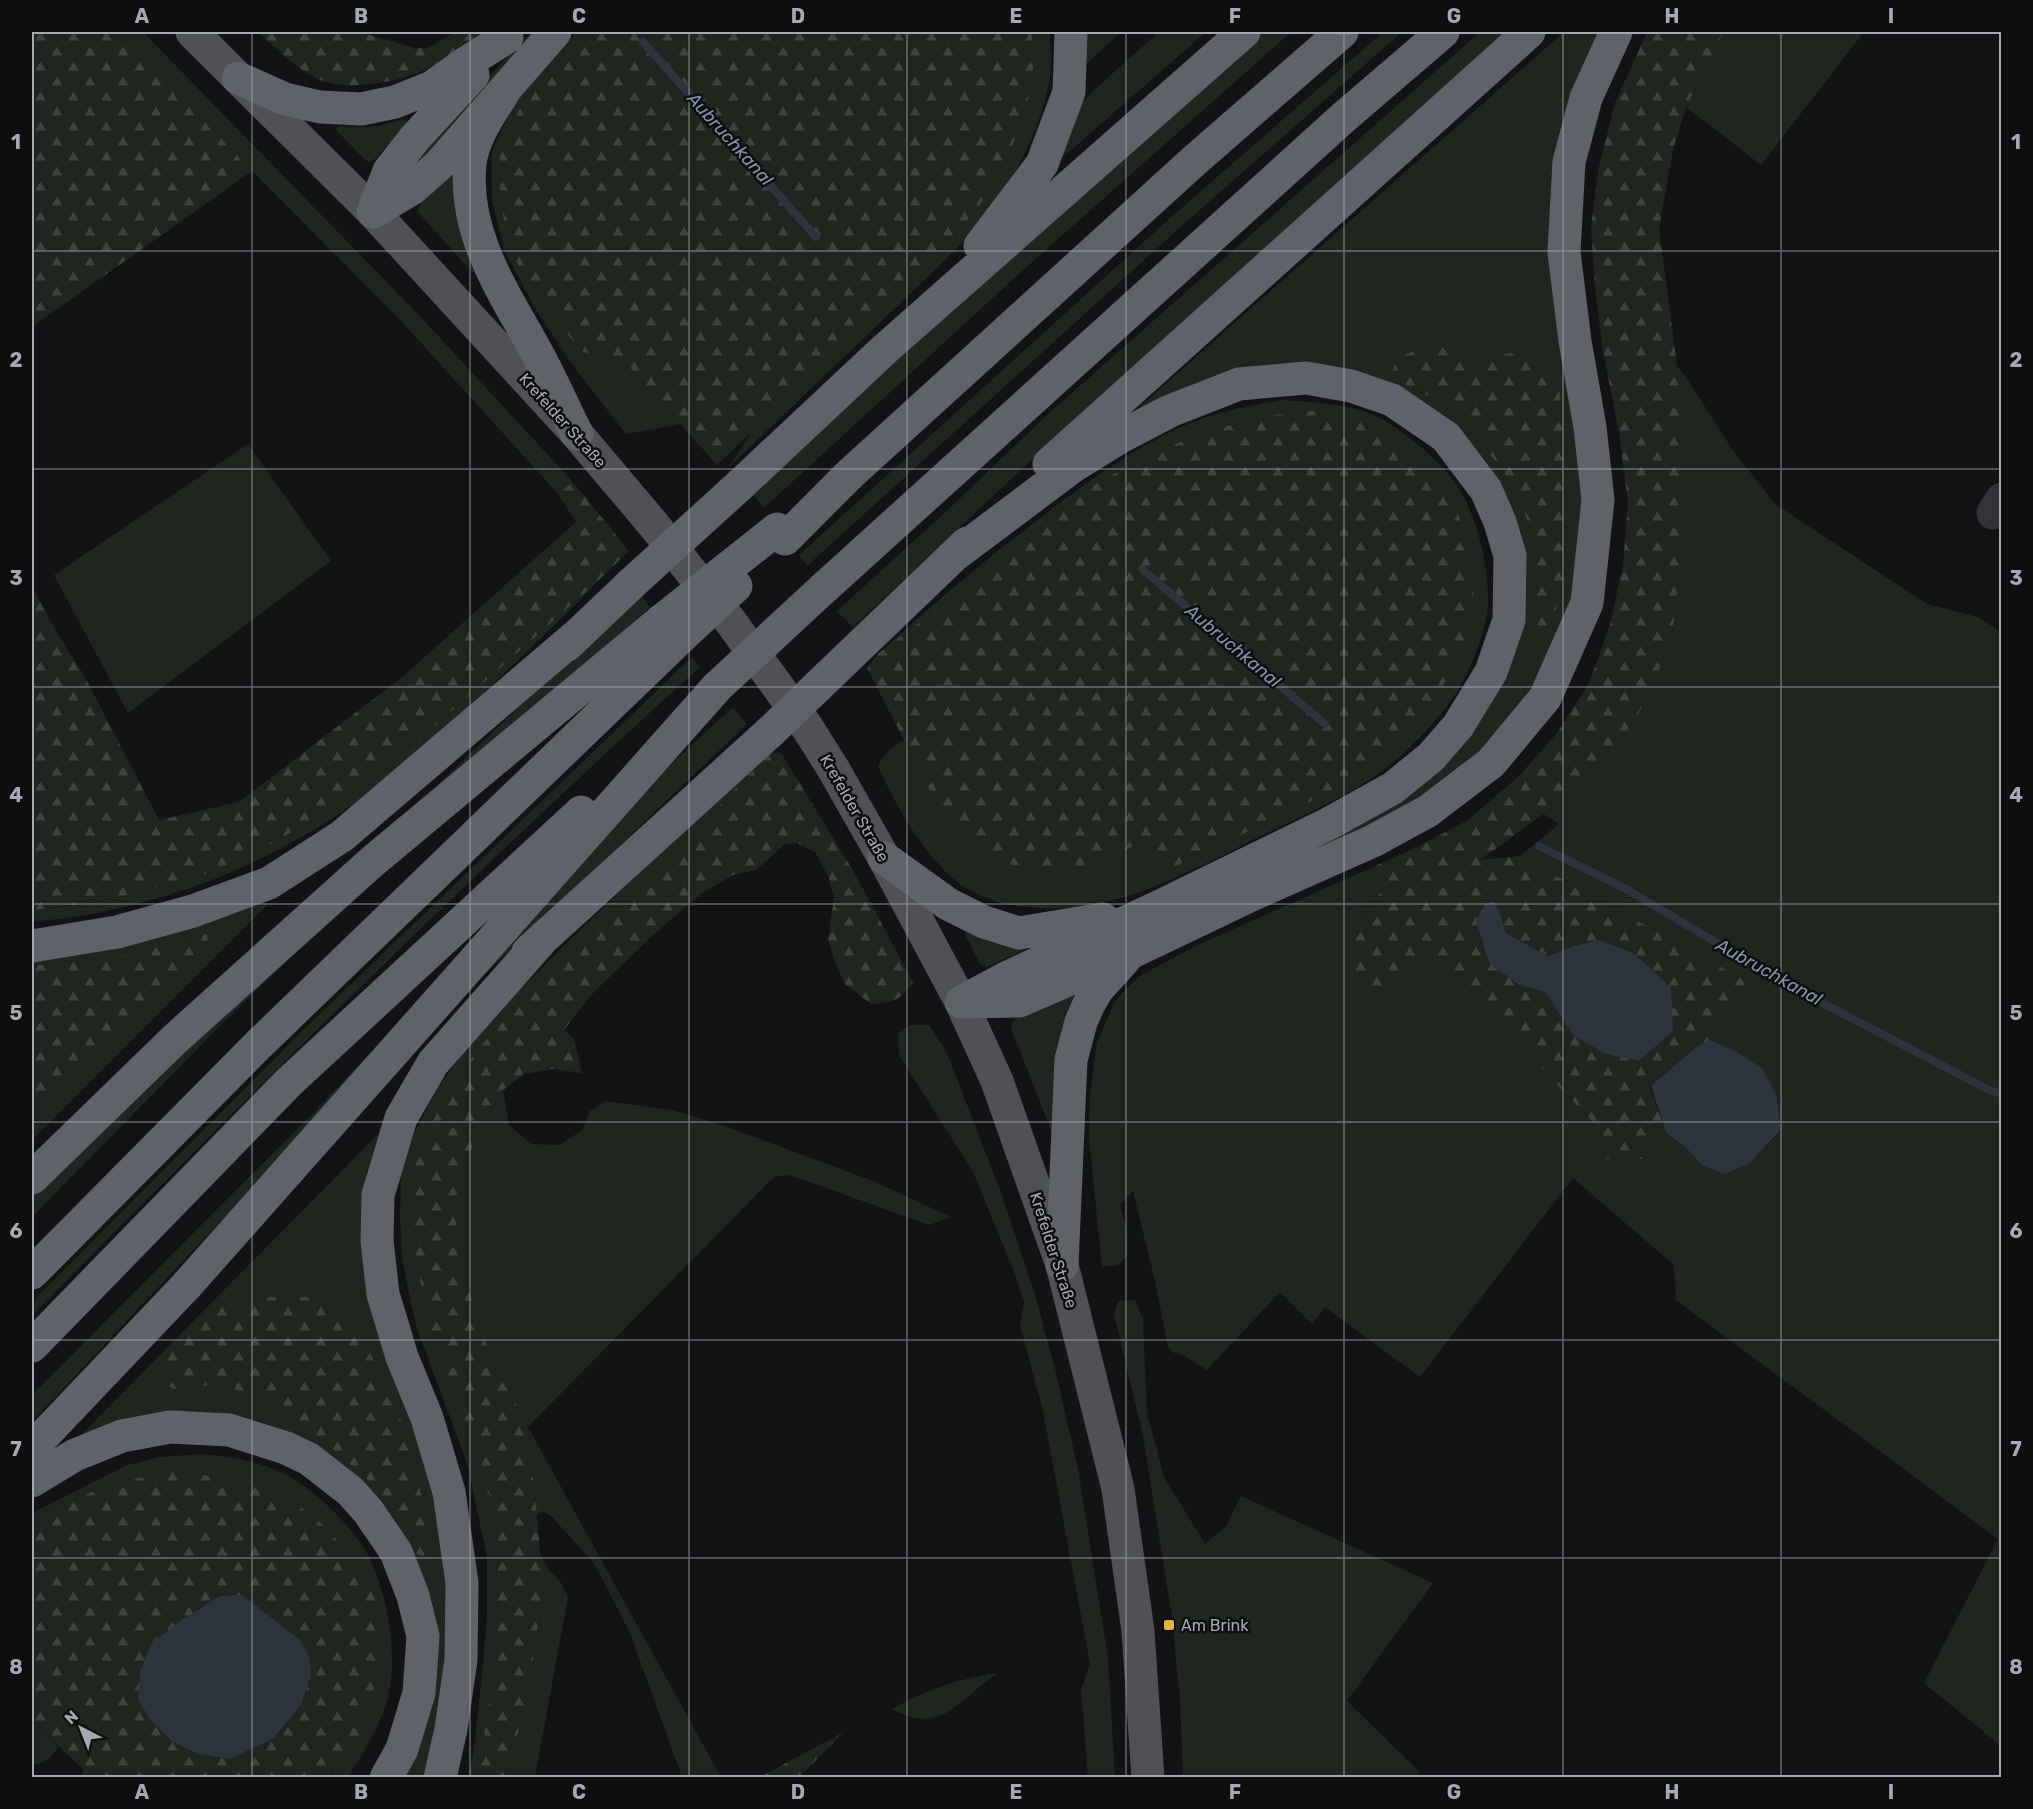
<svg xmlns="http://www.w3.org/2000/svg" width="2033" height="1809" font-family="Rubik,sans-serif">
	<defs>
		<pattern id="forest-firs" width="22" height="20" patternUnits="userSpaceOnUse" patternTransform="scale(1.5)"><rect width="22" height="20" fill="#1f2620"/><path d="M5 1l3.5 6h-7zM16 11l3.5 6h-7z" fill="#3d433e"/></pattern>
	</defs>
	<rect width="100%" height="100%" fill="#131214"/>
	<path fill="#1f2620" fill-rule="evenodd" d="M 119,32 L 143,32 L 417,313 L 573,482 L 558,494 L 402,322 L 252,171 Z
		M 531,32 L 542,32 L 434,153 L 406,173 L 441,127 Z
		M 577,32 L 584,32 L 525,98 L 583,352 L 626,363 L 681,424 L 626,434 L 574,367 L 536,310 L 504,250 L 492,200 L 491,154 L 514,102 Z
		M 1031,32 L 1050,32 C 1050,48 1053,66 1049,82 C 1041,126 1019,170 993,207 C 976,230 954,251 934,271 L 727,469 L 753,430 L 929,263 L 976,211 L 1035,53 Z
		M 1084,32 L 1121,32 L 1082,68 Z
		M 1159,32 L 1206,32 L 1054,165 L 1078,108 L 1094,90 Z
		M 1259,32 L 1291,32 L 1022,271 L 764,508 L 751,492 Z
		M 1383,32 L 1402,32 L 1175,232 L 807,566 L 799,555 L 1169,219 Z
		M 1480,32 L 1515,32 L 1053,440 L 853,627 L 837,611 L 953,505 L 1048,414 Z
		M 1564,32 L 1604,32 L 1575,95 L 1588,499 L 1576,599 L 1537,691 L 1484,754 L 1367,834 L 1284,862 L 1343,835 L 1371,819 L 1396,802 L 1503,677 L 1495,485 L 1351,374 L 1140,413 L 1138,408 ZM 1444,348 L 1471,359 L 1510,353 L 1559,385 L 1571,491 L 1562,588 L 1528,632 L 1537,585 L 1532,542 L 1522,499 L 1476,434 L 1455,414 L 1431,397 L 1412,389 Z
		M 1724,32 L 1857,32 L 1861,36 L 1761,165 L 1686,107 Z
		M 404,119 L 408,122 L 375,159 L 371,162 L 365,160 L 336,130 L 338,126 L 366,127 L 383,125 Z
		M 453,172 L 458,177 L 480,267 L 473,273 L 417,211 L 425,197 Z
		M 1686,377 L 1732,449 L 1775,504 L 1927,604 L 1978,617 L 2001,632 L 2001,1746 L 1924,1683 L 1998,1539 L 1676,1300 L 1674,1265 L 1573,1178 L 1420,1377 L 1325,1307 L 1312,1324 L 1280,1292 L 1207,1370 L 1181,1354 L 1174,1353 L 1168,1347 L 1155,1281 L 1133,1191 L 1120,1205 L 1127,1229 L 1128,1254 L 1119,1265 L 1102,1267 L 1089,1138 L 1090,1093 L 1097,1042 L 1115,1001 L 1138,977 L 1193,947 L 1373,867 L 1370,877 L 1382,889 L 1353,929 L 1405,960 L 1438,959 L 1591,1120 L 1605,1159 L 1642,1158 L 1666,1133 L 1685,1147 L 1703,1166 L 1750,1163 L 1781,1131 L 1777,1097 L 1735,1051 L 1711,1040 L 1748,982 L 1520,856 L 1559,824 L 1543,814 L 1560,802 L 1612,755 L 1652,692 L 1673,627 L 1685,514 L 1678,437 Z
		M 1283,400 C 1312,402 1352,404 1378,417 C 1410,434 1452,470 1467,503 C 1480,533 1489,570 1488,603 C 1488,628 1468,677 1453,698 C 1433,725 1409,751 1382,771 C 1347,797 1306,814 1267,833 C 1190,871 1109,920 1021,906 C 1011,905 1001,904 993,900 C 981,896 967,890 957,882 C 924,855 895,805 878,766 C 884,754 892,745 904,740 L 946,822 L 1083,868 L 1134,846 L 1198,435 L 1141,458 L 1081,493 L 1002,559 L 879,653 C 931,606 984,561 1040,518 C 1087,482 1136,446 1190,423 C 1220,411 1252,405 1283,400 Z
		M 248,444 L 331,561 L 128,713 L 54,575 Z
		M 596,583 L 587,593 C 532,647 477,701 418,751 C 400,766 382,784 363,798 C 295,845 227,880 147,901 C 110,911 70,920 32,921 L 32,910 L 91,903 L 186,882 L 259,851 L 330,810 L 430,730 Z
		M 638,592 L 650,607 L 577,673 L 417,805 Z
		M 692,657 L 700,667 C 470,875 249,1095 32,1316 L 32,1302 L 302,1031 Z
		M 733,707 L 747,724 L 435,1022 L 643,793 L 671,764 Z
		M 770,752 L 700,826 L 516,1007 L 476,1051 L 448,1093 L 427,1132 L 413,1171 L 429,1324 L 474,1446 L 490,1499 L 496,1552 L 498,1604 L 493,1680 L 477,1777 L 468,1778 L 474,1749 L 482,1674 L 487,1617 L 487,1557 L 467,1463 L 417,1329 L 411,1303 L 402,1257 L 400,1216 L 401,1175 L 414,1134 L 437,1089 L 467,1047 L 509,1000 L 579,931 L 738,778 Z
		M 362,887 L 227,1019 L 32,1217 L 32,1197 L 222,1012 Z
		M 261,898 L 267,905 L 32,1140 L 32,1114 L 208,941 L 206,934 L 126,955 L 32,966 L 32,958 Z
		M 966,929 L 1027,943 L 1026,949 L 987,967 L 980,964 L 964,932 Z
		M 1074,993 L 1079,997 L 1052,1133 L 1011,1028 L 1012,1023 L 1016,1018 Z
		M 910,1025 L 929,1025 L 946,1051 L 999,1187 L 1034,1291 L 1055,1369 L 1078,1469 L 1108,1658 L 1115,1777 L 1088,1777 L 1081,1689 L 1090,1664 L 1043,1411 L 1020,1325 L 1024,1302 L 1015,1274 L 973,1172 L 899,1055 L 898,1034 Z
		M 386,1045 L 32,1422 L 32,1395 L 315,1111 L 368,1055 Z
		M 503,1090 L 509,1125 L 531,1144 L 560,1145 L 582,1130 L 590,1111 L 606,1101 L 672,1110 L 728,1127 L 873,1181 L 951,1217 L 929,1225 L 801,1179 L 787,1175 L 774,1177 L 528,1427 L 721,1777 L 682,1777 L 630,1633 L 594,1563 L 551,1516 L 542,1511 L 537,1515 L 528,1427 L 490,1355 L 467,1285 L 456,1231 L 456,1197 L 464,1165 L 483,1125 Z
		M 379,1133 L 367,1172 L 363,1221 L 404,1394 L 447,1541 L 450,1656 L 429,1777 L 398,1777 L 424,1591 L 296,1436 L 259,1421 L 230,1416 L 80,1436 Z
		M 1135,1300 L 1143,1320 L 1147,1413 L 1164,1477 L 1205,1544 L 1226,1526 L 1241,1496 L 1433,1583 L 1347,1701 L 1420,1772 L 1415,1777 L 1183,1777 L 1180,1701 L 1172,1617 L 1143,1436 L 1114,1314 L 1118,1301 Z
		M 201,1454 C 229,1457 255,1460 281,1472 C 308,1483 353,1527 367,1553 C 388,1592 400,1661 386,1704 C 377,1731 363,1754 348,1777 L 329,1777 L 333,1774 L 372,1700 L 110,1484 L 49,1510 L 32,1523 L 32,1513 L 127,1465 L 160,1457 Z
		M 538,1549 L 548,1569 L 560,1581 L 568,1597 L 535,1777 L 509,1778 L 533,1661 L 543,1590 Z
		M 998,1673 C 960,1698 942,1737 892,1709 C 925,1690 961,1678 998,1673 Z
		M 32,1722 L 58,1747 C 52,1758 44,1763 32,1766 Z"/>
	<path fill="url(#forest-firs)" fill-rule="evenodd" d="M 32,32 L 119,32 L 252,171 L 32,327 Z
		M 258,32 L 360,32 L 415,48 L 428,48 L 455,32 L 482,32 C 466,46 436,66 416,74 C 390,83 340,92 316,78 C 294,67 276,48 258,32 Z
		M 584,32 L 1031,32 L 1035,53 L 1027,107 L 1006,163 L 976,211 L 929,263 L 717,465 L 626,363 L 583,352 L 542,305 L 509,249 L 500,198 L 500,150 L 525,98 Z
		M 1647,32 L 1724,32 L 1686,107 L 1673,150 L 1659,228 L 1677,366 L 1686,377 L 1678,437 L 1685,514 L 1680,570 L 1673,627 L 1652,692 L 1612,755 L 1560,802 L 1480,860 L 1520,856 L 1748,982 L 1711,1040 L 1696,1047 L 1650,1087 L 1666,1133 L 1642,1159 L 1605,1159 L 1591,1120 L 1438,960 L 1405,961 L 1384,996 L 1356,977 L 1353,929 L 1382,890 L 1370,877 L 1373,867 L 1417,847 L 1468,820 L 1519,776 L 1557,733 L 1589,683 L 1610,625 L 1623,565 L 1628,503 L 1619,433 L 1603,351 L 1595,288 L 1591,227 L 1598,171 L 1615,103 ZM 1499,910 L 1506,933 L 1548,956 L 1574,946 L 1557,1009 L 1545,992 L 1519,985 Z
		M 1444,348 L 1471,359 L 1510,353 L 1544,365 L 1559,385 L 1571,491 L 1562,588 L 1549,633 L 1542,642 L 1532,641 L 1528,632 L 1537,585 L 1532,542 L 1522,499 L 1476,434 L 1455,414 L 1431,397 L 1397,381 L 1392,374 C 1398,347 1420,351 1444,348 Z
		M 1313,411 L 1365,424 L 1419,458 L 1459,516 L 1476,580 L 1462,654 L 1419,724 L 1347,784 L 1170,869 L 1134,846 L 1083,868 L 1045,870 L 1002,863 L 972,846 L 946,822 L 867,668 L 879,653 L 1002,559 L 1081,493 L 1141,458 L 1198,435 L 1257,417 Z
		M 573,482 L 629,551 L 596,583 L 430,730 L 330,810 L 259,851 L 186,882 L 91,903 L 32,910 L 32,587 L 57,633 L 85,677 L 159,820 L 239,802 L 401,678 L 576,522 L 558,494 Z
		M 770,752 L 781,753 L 854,872 L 913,982 C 900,1001 894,1002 871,1004 L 845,984 L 835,962 L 828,939 L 834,898 L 829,878 L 815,852 L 797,843 L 784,845 L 756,870 L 733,875 L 702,893 L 653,935 L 593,993 L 564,1030 L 574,1039 L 582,1073 L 552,1069 L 524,1074 L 503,1090 L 483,1125 L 464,1165 L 456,1197 L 456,1231 L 467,1285 L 490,1355 L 528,1427 L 537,1515 L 543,1589 L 533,1661 L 509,1777 L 477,1777 L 493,1680 L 498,1604 L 496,1552 L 490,1499 L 474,1446 L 429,1324 L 418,1269 L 411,1216 L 413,1171 L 427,1132 L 448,1093 L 476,1051 L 516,1007 L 700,826 Z
		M 207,934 L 208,941 L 32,1114 L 32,966 L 126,955 Z
		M 271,1297 L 319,1297 L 362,1335 L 401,1420 L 423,1501 L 432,1544 L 428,1558 L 417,1554 L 394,1511 L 366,1478 L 302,1423 L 255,1396 L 219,1384 L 174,1389 L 161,1383 L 161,1360 L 192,1329 L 222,1307 Z
		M 176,1470 L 261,1485 L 294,1502 L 326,1527 L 355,1562 L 380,1607 L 380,1658 L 372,1700 L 357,1744 L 329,1777 L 82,1777 L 83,1769 L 32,1722 L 32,1523 L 49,1510 L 110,1484 ZM 201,1607 L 311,1676 L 301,1705 L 273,1739 L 152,1643 Z
		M 844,1732 L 799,1777 L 760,1777 Z"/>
	<path fill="#2d343b" d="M 1494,901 L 1499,910 L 1506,933 L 1548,956 L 1574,946 L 1599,940 L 1633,953 L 1671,987 L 1673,1031 L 1639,1061 L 1606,1054 L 1574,1036 L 1545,992 L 1519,985 L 1489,963 L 1476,920 L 1485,904 Z
		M 1711,1040 L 1735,1051 L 1762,1068 L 1777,1097 L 1781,1130 L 1750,1163 L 1725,1174 L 1703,1166 L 1685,1147 L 1666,1133 L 1651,1086 L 1696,1047 Z
		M 242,1595 L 300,1640 L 310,1659 L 311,1676 L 301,1705 L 273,1739 L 229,1759 L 199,1754 L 173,1742 L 152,1722 L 138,1700 L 140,1671 L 152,1643 L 180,1621 L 220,1596 Z"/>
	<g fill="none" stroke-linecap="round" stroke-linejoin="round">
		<path stroke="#2d343b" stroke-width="8" d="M 643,42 L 816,237
			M 1142,569 L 1325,724
			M 1539,846 L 1624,888 L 1792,987 L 1989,1090 L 2002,1094"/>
		<path stroke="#343438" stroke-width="33" d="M 1993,513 L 2002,499"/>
		<path stroke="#505157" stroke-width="33" d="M 192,32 L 373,212 L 577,434 L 653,524 L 731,622 L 807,727 L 834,770 L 884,858 L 961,1002 L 997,1081 L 1062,1265 L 1118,1489 L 1138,1631 L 1148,1778"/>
		<path stroke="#606269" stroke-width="33" d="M 238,78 L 285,99 L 320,107 L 361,109 L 395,102 L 432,87 L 466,63 L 507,37
			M 505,90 C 491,113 473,137 470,164 C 463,234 504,293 536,351 C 551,378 563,406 577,434
			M 373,212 L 413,188 L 439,165 L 555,32
			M 373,212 L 389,171 L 414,139 L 473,75
			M 980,246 L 1042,164 L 1069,92 L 1071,32
			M 1049,464 L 1529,32
			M 740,485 L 885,349 L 1244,32
			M 785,539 L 850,474 L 1195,160 L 1342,32
			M 952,557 L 1072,467 L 1122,436 L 1170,411 L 1239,384 L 1306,378 L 1351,386 L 1392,400 L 1446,437 L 1486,490 L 1500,522 L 1510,556 L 1509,620 L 1491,672 L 1458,726 L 1431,757 L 1393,788 L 1330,823 L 1158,907 L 1006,978 L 961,1002
			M 825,587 L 1344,117 L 1443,32
			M 567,645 L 631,584
			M 818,686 L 967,543
			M 884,858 L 948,904 L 984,922 L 1019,933 L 1103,919
			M 32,946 L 117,932 L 193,911 L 269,883 L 342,836 L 583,630
			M 528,952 L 770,732
			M 965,1002 L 1019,1001 L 1132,952 L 1247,897 L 1373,841 L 1428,811 L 1491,763 L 1545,698 L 1587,603 L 1598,500 L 1590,427 L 1575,341 L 1564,252 L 1569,162 L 1586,98 L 1616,32
			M 32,1178 L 175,1039 L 373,861 L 661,621
			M 1062,1265 L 1071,1060 L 1081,1022 L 1088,1006 L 1097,990 L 1125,959
			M 32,1273 L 258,1045 L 678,640
			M 32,1346 L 289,1082 L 581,812
			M 32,1448 L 186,1286 L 717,687
			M 32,1481 L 75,1455 L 122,1436 L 170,1427 L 229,1430 L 286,1448 L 309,1459 L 350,1491 L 368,1511 L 396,1552 L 413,1596 L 423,1636 L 419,1693 L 402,1749 L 386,1778
			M 440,1778 L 451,1729 L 461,1660 L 462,1583 L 449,1492 L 427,1418 L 402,1357 L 383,1294 L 377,1241 L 378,1195 L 401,1118 L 433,1063 L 545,936"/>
		<path stroke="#606269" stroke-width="33" d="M 631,584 L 740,485
			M 661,621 L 777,529
			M 678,640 L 736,586
			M 717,687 L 825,587
			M 770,732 L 818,686"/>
	</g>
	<path fill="none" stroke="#a5a9b3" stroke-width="1.5" stroke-opacity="0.55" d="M 252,32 L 252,1778M 470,32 L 470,1778M 689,32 L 689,1778M 907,32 L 907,1778M 1126,32 L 1126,1778M 1344,32 L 1344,1778M 1563,32 L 1563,1778M 1781,32 L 1781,1778M 32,251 L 2002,251M 32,469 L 2002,469M 32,687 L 2002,687M 32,904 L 2002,904M 32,1122 L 2002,1122M 32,1340 L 2002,1340M 32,1558 L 2002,1558"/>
	<rect fill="#deb341" stroke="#0e0e0f" stroke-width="2" x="1163" y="1619" width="12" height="12" rx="3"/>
	<g text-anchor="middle" stroke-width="5" stroke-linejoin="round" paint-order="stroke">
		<g font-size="16" fill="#a5a9b3" stroke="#0e0e0f">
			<text transform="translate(563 420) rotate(48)" y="6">Krefelder Straße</text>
			<text transform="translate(855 808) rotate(60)" y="6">Krefelder Straße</text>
			<text transform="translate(1054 1250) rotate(72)" y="6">Krefelder Straße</text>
		</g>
		<g font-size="16" fill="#a5a9b3" stroke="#0e0e0f" text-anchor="start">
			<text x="1181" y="1631">Am Brink</text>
		</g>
		<g font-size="18" font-style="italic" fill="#8094ab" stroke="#0e0e0f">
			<text transform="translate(730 139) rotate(48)" y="6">Aubruchkanal</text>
			<text transform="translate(1233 646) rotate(40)" y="6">Aubruchkanal</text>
			<text transform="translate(1769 972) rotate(29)" y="6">Aubruchkanal</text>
		</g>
	</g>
	<rect width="2033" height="1809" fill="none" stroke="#0e0e0f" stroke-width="66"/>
	<g transform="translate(81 1728) rotate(318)" stroke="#0e0e0f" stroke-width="4.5" paint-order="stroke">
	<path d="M0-4.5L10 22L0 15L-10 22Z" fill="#a5a9b3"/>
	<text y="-9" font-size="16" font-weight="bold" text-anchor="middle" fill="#a5a9b3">N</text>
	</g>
	<rect x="33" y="33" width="1967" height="1743" fill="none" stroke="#a5a9b3" stroke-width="2"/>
	<g font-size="20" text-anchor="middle" font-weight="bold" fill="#a5a9b3">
		<text x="142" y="23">A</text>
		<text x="361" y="23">B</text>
		<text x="579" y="23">C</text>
		<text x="798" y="23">D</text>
		<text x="1016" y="23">E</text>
		<text x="1235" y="23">F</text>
		<text x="1454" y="23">G</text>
		<text x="1672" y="23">H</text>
		<text x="1891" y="23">I</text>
		<text x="16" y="149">1</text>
		<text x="2016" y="149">1</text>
		<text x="16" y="367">2</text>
		<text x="2016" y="367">2</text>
		<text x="16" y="585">3</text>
		<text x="2016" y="585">3</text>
		<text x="16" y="802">4</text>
		<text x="2016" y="802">4</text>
		<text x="16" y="1020">5</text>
		<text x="2016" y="1020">5</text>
		<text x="16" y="1238">6</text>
		<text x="2016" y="1238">6</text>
		<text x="16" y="1456">7</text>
		<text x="2016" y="1456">7</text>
		<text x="16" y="1674">8</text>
		<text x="2016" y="1674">8</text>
		<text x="142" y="1799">A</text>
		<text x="361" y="1799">B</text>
		<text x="579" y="1799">C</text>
		<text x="798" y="1799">D</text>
		<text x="1016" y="1799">E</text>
		<text x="1235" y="1799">F</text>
		<text x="1454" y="1799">G</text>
		<text x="1672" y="1799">H</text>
		<text x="1891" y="1799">I</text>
	</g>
</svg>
